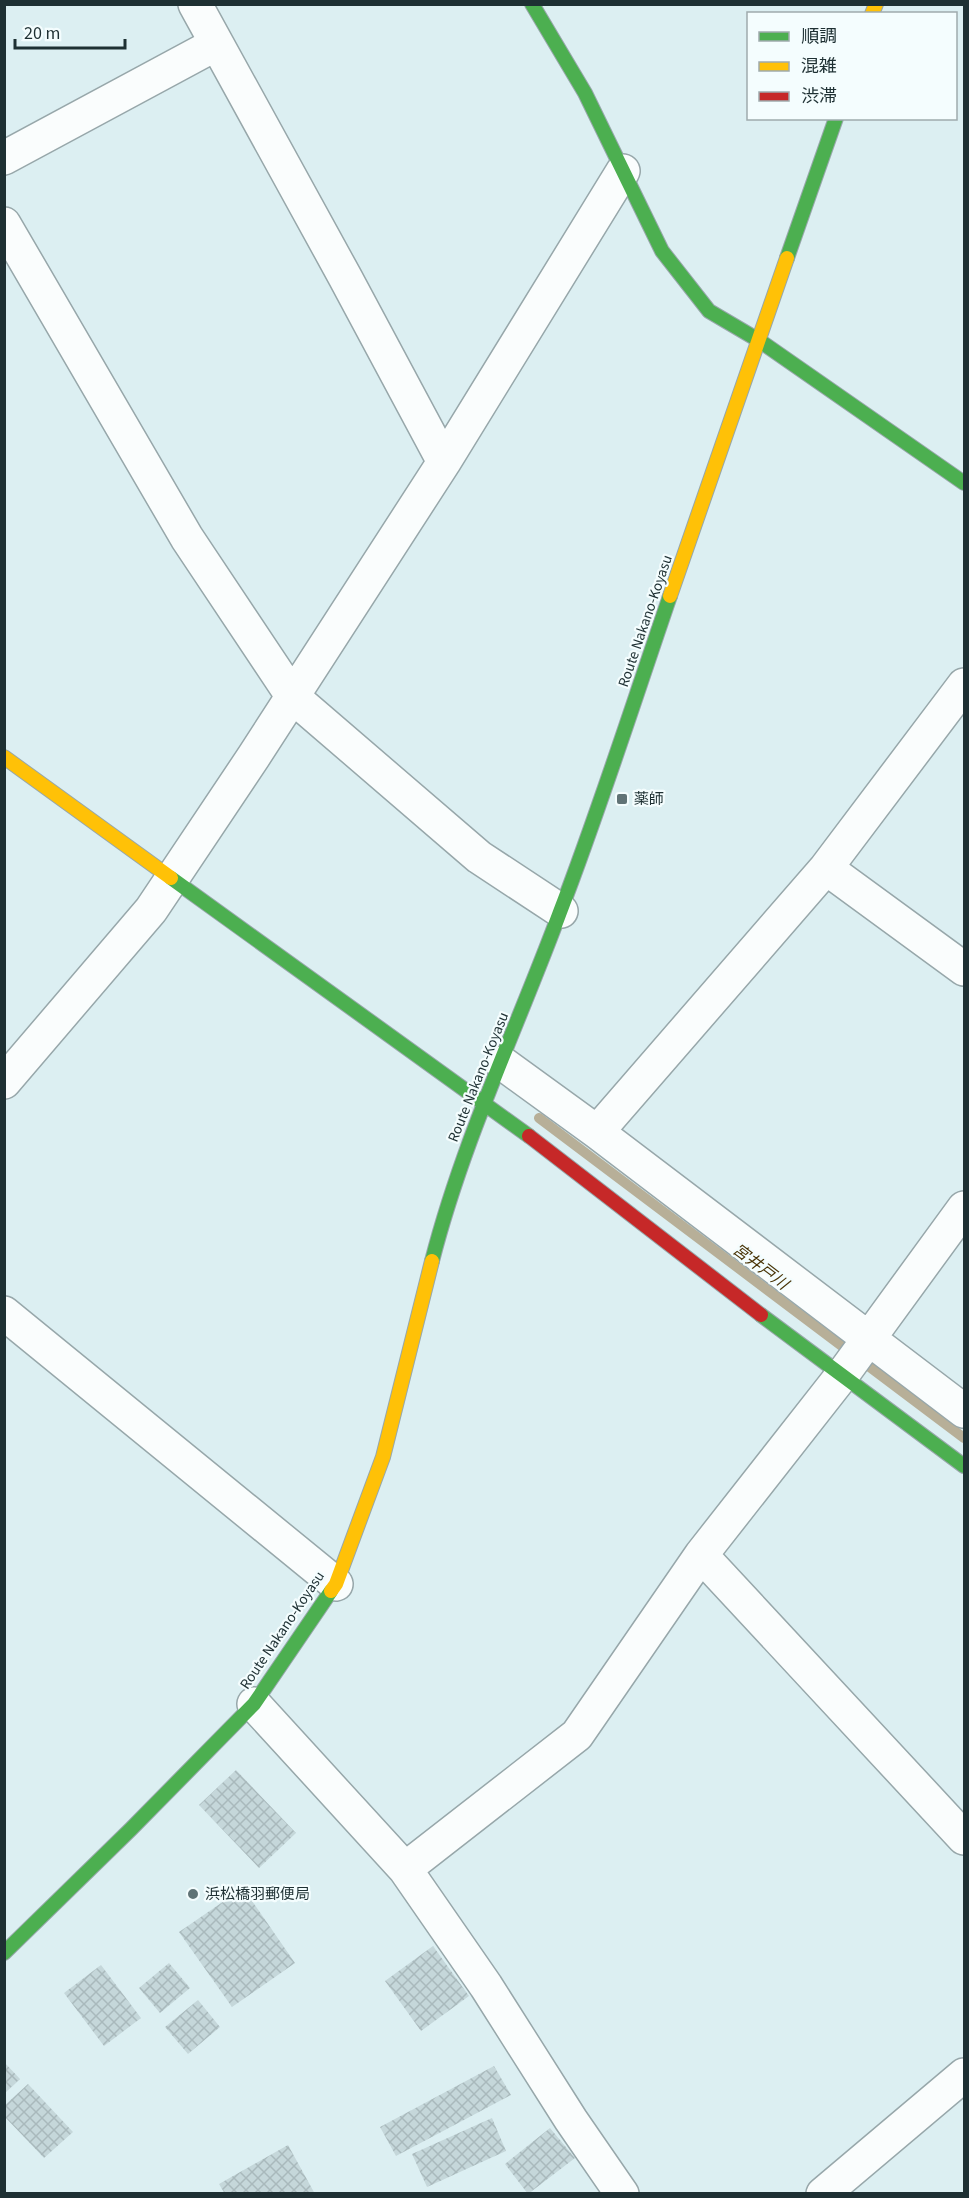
<svg xmlns="http://www.w3.org/2000/svg" width="969" height="2198" font-family="'Source Sans 3','Noto Sans JP',sans-serif">
	<defs>
		<pattern id="building-cross-hatch" width="8" height="8" patternUnits="userSpaceOnUse" patternTransform="scale(1.5)"><rect width="8" height="8" fill="#c5d7da"/><path d="M0 0l8 8M0 8l8-8" fill="none" stroke="#a9b9bc"/></pattern>
	</defs>
	<rect width="100%" height="100%" fill="#dceff2"/>
	<g fill="none" stroke-linecap="round" stroke-linejoin="round">
		<path stroke="#b7af98" stroke-width="10" d="M 539,1118 L 964,1438"/>
	</g>
	<path fill="url(#building-cross-hatch)" d="M 236,1770 L 296,1833 L 259,1868 L 199,1805 Z
		M 243,1888 L 295,1963 L 232,2007 L 179,1932 Z
		M 433,1946 L 469,1996 L 421,2031 L 385,1981 Z
		M 169,1963 L 190,1988 L 160,2013 L 139,1988 Z
		M 101,1965 L 141,2018 L 104,2046 L 64,1993 Z
		M 198,2000 L 220,2027 L 188,2054 L 165,2027 Z
		M 4,2062 L 20,2079 L 4,2094 Z
		M 494,2066 L 511,2095 L 396,2156 L 380,2127 Z
		M 28,2084 L 73,2132 L 44,2158 L 4,2116 L 4,2106 Z
		M 492,2118 L 506,2151 L 427,2187 L 412,2154 Z
		M 550,2128 L 575,2158 L 528,2194 L 505,2164 Z
		M 288,2145 L 315,2194 L 225,2194 L 219,2184 Z"/>
	<g fill="none" stroke-linecap="round" stroke-linejoin="round">
		<g stroke="#97a7aa" stroke-width="36">
			<path id="street" d="M 195,4 L 345,277 L 444,462
				M 4,158 L 216,44
				M 4,224 L 187,538 L 293,697 L 479,857 L 561,911
				M 964,685 L 826,868 L 964,969
				M 502,1063 L 597,1132 L 964,1411
				M 4,1082 L 151,910 L 254,756 L 444,462 L 623,171
				M 597,1132 L 826,868
				M 4,1313 L 336,1584
				M 701,1555 L 964,1838
				M 254,1704 L 405,1869 L 577,1735 L 701,1555 L 843,1374 L 964,1208
				M 405,1869 L 486,1986 L 571,2120 L 622,2194
				M 823,2194 L 964,2075"/>
		</g>
		<g stroke="#97a7aa" stroke-width="16">
			<path id="fast" d="M 532,4 L 585,93 L 662,251 L 709,311 L 760,341 L 964,483
				M 787,258 L 836,118
				M 171,878 L 529,1136
				M 432,1261 C 463,1140 517,1028 560,912 C 600,808 634,701 670,596
				M 761,1315 L 964,1466
				M 4,1953 L 131,1829 L 254,1704 L 331,1591"/>
		</g>
		<g stroke="#97a7aa" stroke-width="16">
			<path id="slow" d="M 872,14 L 876,4
				M 670,596 L 787,258
				M 4,757 L 171,878
				M 331,1591 L 336,1584 L 383,1457 L 432,1261"/>
		</g>
		<g stroke="#97a7aa" stroke-width="16">
			<path id="jam" d="M 529,1136 L 761,1315"/>
		</g>
		<use href="#street" stroke="#fafdfd" stroke-width="33"/>
		<use href="#fast" stroke="#4caf50" stroke-width="14"/>
		<use href="#slow" stroke="#ffc107" stroke-width="14"/>
		<use href="#jam" stroke="#c62828" stroke-width="14"/>
	</g>
	<g fill="#607376" stroke="#f4fdfe" stroke-width="2">
		<rect x="616" y="793" width="12" height="12" rx="3"/>
		<circle cx="193" cy="1894" r="6"/>
	</g>
	<g text-anchor="middle" stroke-width="4.5" stroke-linejoin="round" paint-order="stroke">
		<g font-size="15" fill="#1e3033" stroke="#f4fdfe">
			<text transform="translate(645 621) rotate(-71)" y="5">Route Nakano-Koyasu</text>
			<text transform="translate(478 1077) rotate(-68)" y="5">Route Nakano-Koyasu</text>
			<text transform="translate(282 1630) rotate(-56)" y="5">Route Nakano-Koyasu</text>
		</g>
		<g font-size="15" fill="#1e3033" stroke="#f4fdfe" text-anchor="start">
			<text x="634" y="804">薬師</text>
			<text x="205" y="1899">浜松橋羽郵便局</text>
		</g>
		<g font-size="16" font-style="italic" fill="#493306" stroke="#f4fdfe">
			<text transform="translate(761 1266) rotate(37)" y="6">宮井戸川</text>
		</g>
	</g>
	<rect width="969" height="2198" fill="none" stroke="#1e3033" stroke-width="12"/>
	<rect x="747" y="12" width="210" height="108" fill="#f4fdfe" stroke="#9eabad" stroke-width="1.5"/>
	<rect x="759" y="32" width="30" height="9" fill="#4caf50" stroke="#9eabad" stroke-width="1.5"/>
	<text x="801" y="42" font-size="18" fill="#1e3033">順調</text>
	<rect x="759" y="62" width="30" height="9" fill="#ffc107" stroke="#9eabad" stroke-width="1.5"/>
	<text x="801" y="72" font-size="18" fill="#1e3033">混雑</text>
	<rect x="759" y="92" width="30" height="9" fill="#c62828" stroke="#9eabad" stroke-width="1.5"/>
	<text x="801" y="102" font-size="18" fill="#1e3033">渋滞</text>
	<path d="M15 39v9h110v-9" fill="none" stroke="#1e3033" stroke-width="3"/>
	<text x="24" y="39" font-size="18" fill="#1e3033" stroke="#f4fdfe" stroke-width="4.5" paint-order="stroke">20 m</text>
</svg>
